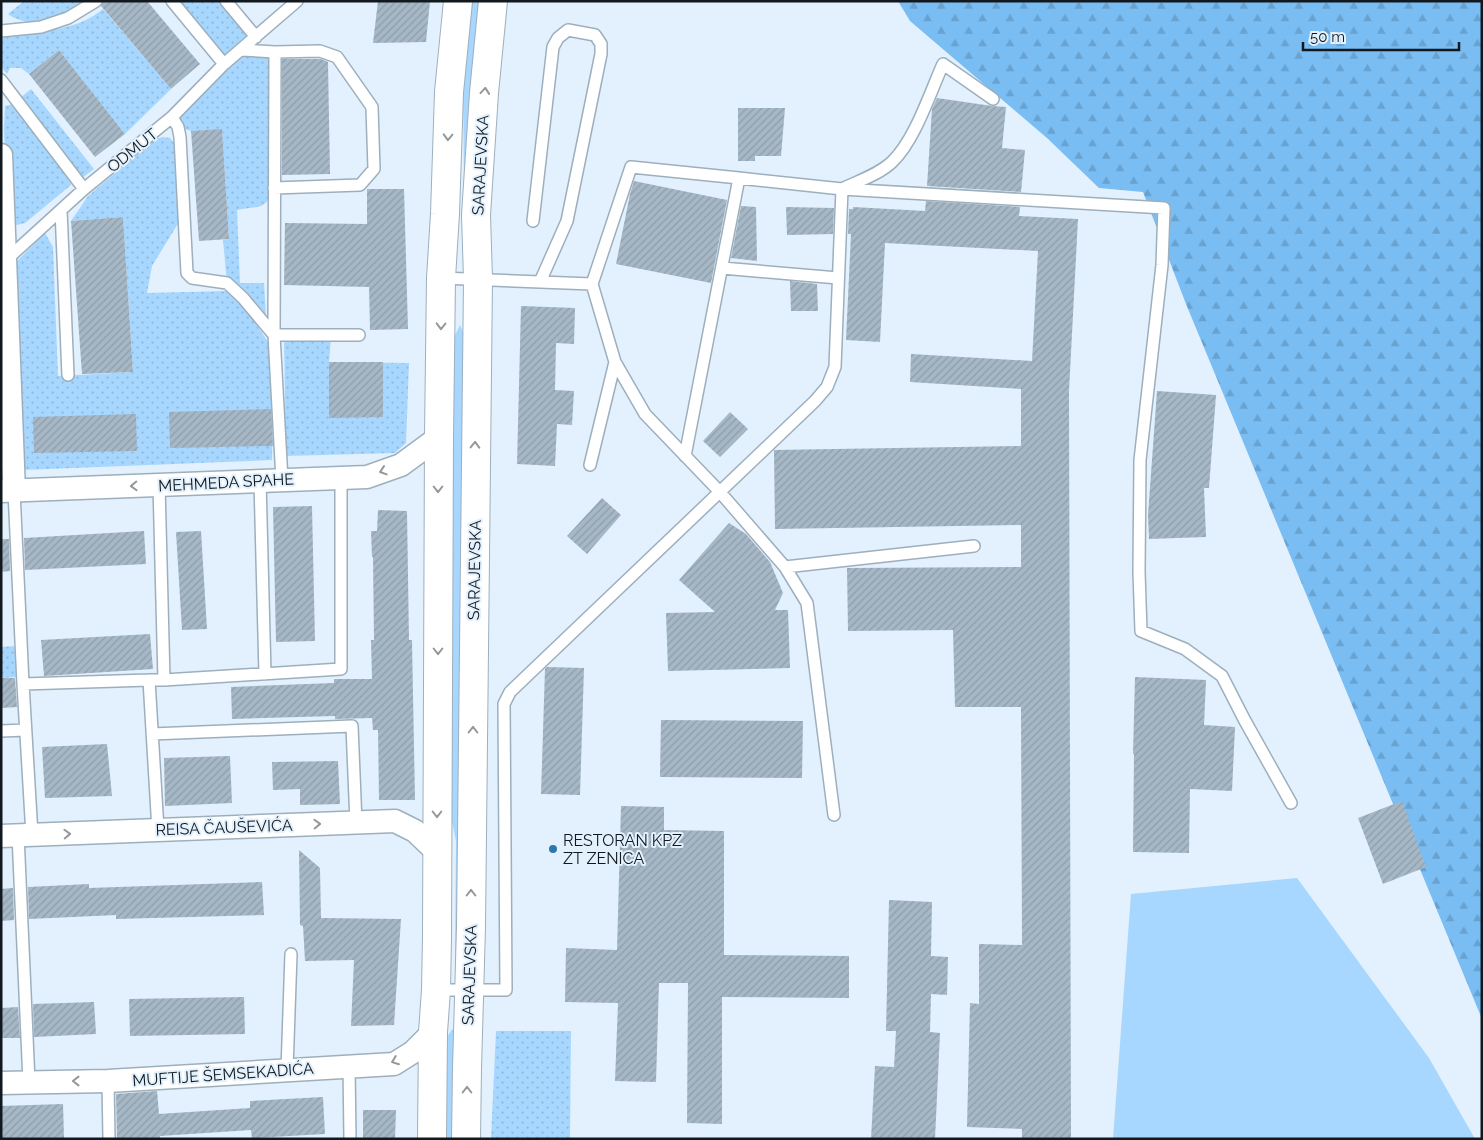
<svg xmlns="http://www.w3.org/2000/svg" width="1483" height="1140" font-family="Raleway,sans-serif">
	<defs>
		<pattern id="forest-firs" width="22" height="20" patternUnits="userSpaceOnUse" patternTransform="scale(1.25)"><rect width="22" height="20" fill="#79bdf3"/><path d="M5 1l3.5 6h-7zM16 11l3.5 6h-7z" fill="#68a2d0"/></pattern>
		<pattern id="park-dots" width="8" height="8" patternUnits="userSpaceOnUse" patternTransform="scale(1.25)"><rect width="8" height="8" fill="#a7d7fe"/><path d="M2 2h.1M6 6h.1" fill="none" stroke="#8fb8d9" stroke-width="1.8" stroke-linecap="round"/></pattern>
		<pattern id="building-hatch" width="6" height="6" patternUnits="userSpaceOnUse" patternTransform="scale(1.25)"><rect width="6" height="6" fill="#a6b7c6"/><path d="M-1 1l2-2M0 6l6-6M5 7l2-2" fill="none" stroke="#8e9daa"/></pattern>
	</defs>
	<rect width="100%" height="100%" fill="#e2f1fd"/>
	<path fill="#a7d7fe" d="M 470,1 L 483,1 L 467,203 L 462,204 L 464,183 L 463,84 Z
		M 460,325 L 466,338 L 460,959 L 455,959 L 456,841 L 447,798 L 453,339 Z
		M 1297,878 L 1429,1058 L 1475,1139 L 1113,1139 L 1131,894 Z
		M 452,1029 L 459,1036 L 456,1139 L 443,1139 L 446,1039 Z"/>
	<path fill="url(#forest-firs)" d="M 898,1 L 1482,1 L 1482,1019 L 1186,304 L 1143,192 L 1099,188 L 1047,138 L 910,21 Z"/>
	<path fill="url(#park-dots)" d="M 24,1 L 89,1 C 82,7 74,15 67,18 C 50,25 22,25 8,14 Z
		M 172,1 L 226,1 L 256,37 L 242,50 L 275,52 L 274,188 C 265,212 259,205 237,210 L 240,283 L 264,283 L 266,315 L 259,318 L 227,283 L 223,240 L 229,239 L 222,130 L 191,131 L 178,127 L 172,117 L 224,64 Z
		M 103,9 L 171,89 L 125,134 L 59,50 L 29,74 L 21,68 L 10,68 L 7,74 L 1,67 L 1,40 L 3,38 C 39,28 73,34 103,9 Z
		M 31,89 L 94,169 L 82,178 L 20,98 Z
		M 13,104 L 70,177 L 71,185 L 25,223 L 17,225 L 9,223 L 7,215 L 4,128 L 5,106 Z
		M 163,137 L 170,138 L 174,143 L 179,222 L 152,266 L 147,293 L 229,291 L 243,304 L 268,342 L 273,409 L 272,460 L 23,470 L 15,263 L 45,233 L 53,247 L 58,376 L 133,372 L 123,217 L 71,221 L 88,196 L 155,139 Z
		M 331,337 L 329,362 L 409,363 L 406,443 L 395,453 L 286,456 L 284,338 Z
		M 16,646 L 18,677 L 1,678 L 1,647 Z
		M 496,1031 L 571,1031 L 570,1139 L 491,1139 Z"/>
	<path fill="url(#building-hatch)" d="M 103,1 L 147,1 L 200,64 L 171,89 L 101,6 Z
		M 378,1 L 430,1 L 426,42 L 373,43 Z
		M 59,50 L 125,134 L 95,157 L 29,74 Z
		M 282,59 L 321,59 L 328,62 L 330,174 L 282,175 Z
		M 937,98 L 992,106 L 1006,107 L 1002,148 L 1025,150 L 1021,192 L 927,186 L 932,109 Z
		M 738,108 L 785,108 L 781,156 L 755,156 L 755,161 L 738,161 Z
		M 222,129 L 229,239 L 199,241 L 191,131 Z
		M 634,181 L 727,200 L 711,283 L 616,264 L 630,194 Z
		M 367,189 L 404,189 L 408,329 L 370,330 L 369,287 L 284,285 L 285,223 L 367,224 Z
		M 926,201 L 1020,207 L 1019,216 L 1078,219 L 1069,391 L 1071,1139 L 1022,1139 L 1022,1129 L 967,1127 L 970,1003 L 979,1004 L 979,944 L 1022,945 L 1021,707 L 955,707 L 953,630 L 848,631 L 847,568 L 1021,567 L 1021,525 L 775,529 L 774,450 L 1021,446 L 1021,389 L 910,382 L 911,354 L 1032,361 L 1038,251 L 885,243 L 880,342 L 846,340 L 851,234 L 848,234 L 849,209 L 853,209 L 853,207 L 925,211 Z
		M 741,206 L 756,207 L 757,261 L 731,258 Z
		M 786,207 L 834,208 L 833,234 L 787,235 Z
		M 123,217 L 133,372 L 82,374 L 71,221 Z
		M 790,281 L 817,284 L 818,311 L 791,311 Z
		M 521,306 L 575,308 L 574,344 L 556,343 L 555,390 L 574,391 L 572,425 L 557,424 L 555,466 L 517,464 Z
		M 329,362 L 383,362 L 383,417 L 329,418 Z
		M 1157,391 L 1216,395 L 1209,488 L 1204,488 L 1206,537 L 1149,539 L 1148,515 Z
		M 271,409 L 273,446 L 170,448 L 169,412 Z
		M 730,412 L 748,429 L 720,457 L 703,441 Z
		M 136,414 L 137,451 L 34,453 L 33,417 Z
		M 602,498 L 621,515 L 587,554 L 567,536 Z
		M 312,506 L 315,641 L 276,642 L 273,507 Z
		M 378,510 L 407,511 L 409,640 L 412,640 L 415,800 L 379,800 L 378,730 L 373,730 L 372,718 L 335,719 L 335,716 L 232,719 L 231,687 L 334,683 L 334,679 L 372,679 L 371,640 L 374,640 L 373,557 L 372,557 L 371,531 L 377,531 Z
		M 729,523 L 746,534 L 770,562 L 783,593 L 775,610 L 788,610 L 790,668 L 668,671 L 666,613 L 715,612 L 679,580 Z
		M 144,531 L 146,564 L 25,570 L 24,538 Z
		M 201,531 L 207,629 L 182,630 L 176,532 Z
		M 1,539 L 9,539 L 10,571 L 1,572 Z
		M 150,634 L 153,669 L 44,676 L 41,640 Z
		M 547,667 L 584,668 L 580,795 L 541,794 L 545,669 Z
		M 1135,677 L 1206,680 L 1204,725 L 1235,727 L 1232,791 L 1190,789 L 1189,853 L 1133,852 L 1134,754 L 1133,754 Z
		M 1,678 L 15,678 L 17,707 L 1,708 Z
		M 661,720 L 803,721 L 802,778 L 660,777 Z
		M 107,744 L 112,796 L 45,798 L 42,747 Z
		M 230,756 L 232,803 L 165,806 L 164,758 Z
		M 338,761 L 340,804 L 300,805 L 300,789 L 273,790 L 272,762 Z
		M 1402,801 L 1426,867 L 1383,884 L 1358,818 Z
		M 621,806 L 664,807 L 664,830 L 724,831 L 724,955 L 849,956 L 849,998 L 722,997 L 722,1124 L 687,1123 L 688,983 L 659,983 L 656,1082 L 615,1081 L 618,1003 L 565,1002 L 566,948 L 617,950 Z
		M 299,850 L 320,868 L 321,918 L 401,919 L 394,1025 L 351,1026 L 354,960 L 305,961 L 303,926 L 300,925 Z
		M 262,882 L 264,915 L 116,919 L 116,915 L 29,919 L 28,887 L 89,884 L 89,888 Z
		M 13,888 L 14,920 L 1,921 L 1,889 Z
		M 889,900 L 932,902 L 931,956 L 948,957 L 947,995 L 931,994 L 930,1032 L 940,1033 L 935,1139 L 871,1139 L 875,1066 L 894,1067 L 896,1031 L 886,1031 Z
		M 244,997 L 245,1034 L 130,1036 L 129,999 Z
		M 94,1002 L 96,1034 L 34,1037 L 33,1004 Z
		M 18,1007 L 20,1038 L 1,1038 L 1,1008 Z
		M 157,1091 L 159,1114 L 250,1108 L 250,1101 L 323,1097 L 325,1134 L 252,1138 L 251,1130 L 160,1136 L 160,1139 L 117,1139 L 116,1094 Z
		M 63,1104 L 64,1138 L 2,1139 L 1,1106 Z
		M 363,1110 L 396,1110 L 395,1139 L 363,1139 Z"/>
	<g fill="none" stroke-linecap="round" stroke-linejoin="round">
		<g stroke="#9dafbd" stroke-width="14">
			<path id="lane" d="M 172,1 L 224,64
				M 226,1 L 256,37
				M 1,31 L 41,27 L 68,18 L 96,1
				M 242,50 L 275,52 L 274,335 L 359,335
				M 1,80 L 84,189
				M 172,117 L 178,127 L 180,137 L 187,273 L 192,278 L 227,283 L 243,298 L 274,335 L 282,480
				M 739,178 L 842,189 L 1164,208 L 1162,265 L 1140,460 L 1139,572 L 1141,631 L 1185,649 L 1222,676 L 1244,719 L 1291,803
				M 274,188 L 360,185 L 374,169 L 372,107 L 337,57 L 320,51 L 275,52
				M 61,210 L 68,375
				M 533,221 L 553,47 L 558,38 L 568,30 L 595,35 L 601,44 L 601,54 L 567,221 L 540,282
				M 6,260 L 84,189 L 172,117 L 224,64 L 297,1
				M 722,268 L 838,278
				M 441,278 L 592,284
				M 685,456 L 739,178 L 631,167 L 592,284 L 615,362 L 645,414 L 719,491 L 785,567 L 807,603 L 834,815
				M 590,465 L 615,362
				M 260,481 L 265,674
				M 14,491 L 23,684 L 149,680
				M 785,567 L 974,546
				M 164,680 L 341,669 L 341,477
				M 23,684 L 32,835
				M 1,731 L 25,730
				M 152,734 L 352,726 L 356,823
				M 158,830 L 149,680 L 164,680 L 159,485
				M 18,835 L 29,1082
				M 436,990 L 506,990 L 504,704 L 510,692 L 815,401 L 827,387 L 835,367 L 842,189 C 858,181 878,175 892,162 C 915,140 930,93 943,64 L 993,99
				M 349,1066 L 350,1139
				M 287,1070 L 291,954
				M 108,1081 L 109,1139"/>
		</g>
		<g stroke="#9dafbd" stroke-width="25">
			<path id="street" d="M 1,155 L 14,491
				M 1,491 L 367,477 L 401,465 L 439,437
				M 1,836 L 395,821 L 415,831 L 437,852
				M 1,1083 L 108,1081 L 394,1064 L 413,1052 L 433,1032"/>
		</g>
		<g stroke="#9dafbd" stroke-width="30">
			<path id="secondary" d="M 432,1139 L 433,1032 L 436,990 L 437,937 L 439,437 L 441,278 L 445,214 L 449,92 L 458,1
				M 466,1139 L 467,1068 L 471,927 L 478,279 L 476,215 L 484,93 L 493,1"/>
		</g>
		<use href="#lane" stroke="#fff" stroke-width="11"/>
		<use href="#street" stroke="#fff" stroke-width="22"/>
		<use href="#secondary" stroke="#fff" stroke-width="28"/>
	</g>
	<defs><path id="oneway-chevron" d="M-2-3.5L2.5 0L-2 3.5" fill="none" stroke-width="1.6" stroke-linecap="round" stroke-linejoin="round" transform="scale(1.25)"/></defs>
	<g stroke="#94989a">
		<use href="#oneway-chevron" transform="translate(485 91) rotate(-85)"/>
		<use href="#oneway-chevron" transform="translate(448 137) rotate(92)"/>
		<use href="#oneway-chevron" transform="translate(441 326) rotate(91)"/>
		<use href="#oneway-chevron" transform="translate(475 445) rotate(-89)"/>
		<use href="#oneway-chevron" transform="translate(383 471) rotate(162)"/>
		<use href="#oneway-chevron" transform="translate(134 486) rotate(178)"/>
		<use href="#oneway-chevron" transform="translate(438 489) rotate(90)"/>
		<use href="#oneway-chevron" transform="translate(438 651) rotate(90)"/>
		<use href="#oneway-chevron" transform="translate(473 730) rotate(-90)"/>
		<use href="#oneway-chevron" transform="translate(437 814) rotate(90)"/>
		<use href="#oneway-chevron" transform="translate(317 824) rotate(-2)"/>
		<use href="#oneway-chevron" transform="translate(67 834) rotate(-2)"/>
		<use href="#oneway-chevron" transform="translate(471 893) rotate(-90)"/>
		<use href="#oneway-chevron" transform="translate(395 1061) rotate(159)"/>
		<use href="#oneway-chevron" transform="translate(76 1081) rotate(180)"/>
		<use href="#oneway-chevron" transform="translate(467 1090) rotate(-90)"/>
	</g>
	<circle fill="#2e77ab" stroke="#e2f1fd" stroke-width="2" cx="553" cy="849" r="5"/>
	<g text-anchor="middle" stroke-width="4" stroke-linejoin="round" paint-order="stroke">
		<g font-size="16" fill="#12191e" stroke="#e2f1fd">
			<text transform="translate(132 150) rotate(-39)" y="6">ODMUT</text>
			<text transform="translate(480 165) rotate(-87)" y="6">SARAJEVSKA</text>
			<text transform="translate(226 482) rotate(-3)" y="6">MEHMEDA SPAHE</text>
			<text transform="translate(474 570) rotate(-89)" y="6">SARAJEVSKA</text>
			<text transform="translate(224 827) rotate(-2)" y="6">REISA ČAUŠEVIĆA</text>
			<text transform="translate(469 975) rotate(-88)" y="6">SARAJEVSKA</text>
			<text transform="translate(223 1074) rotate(-4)" y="6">MUFTIJE ŠEMSEKADIĆA</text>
		</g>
		<g font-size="16" fill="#12191e" stroke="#e2f1fd" text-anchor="start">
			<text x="563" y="846">RESTORAN KPZ<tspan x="563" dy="18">ZT ZENICA</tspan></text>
		</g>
	</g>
	<rect width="1483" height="1140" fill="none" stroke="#12191e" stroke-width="5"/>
	<path d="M1303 42v8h156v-8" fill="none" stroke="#12191e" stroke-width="2.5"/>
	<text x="1310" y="42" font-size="15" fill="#12191e" stroke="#e2f1fd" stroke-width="4" paint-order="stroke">50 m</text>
</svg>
